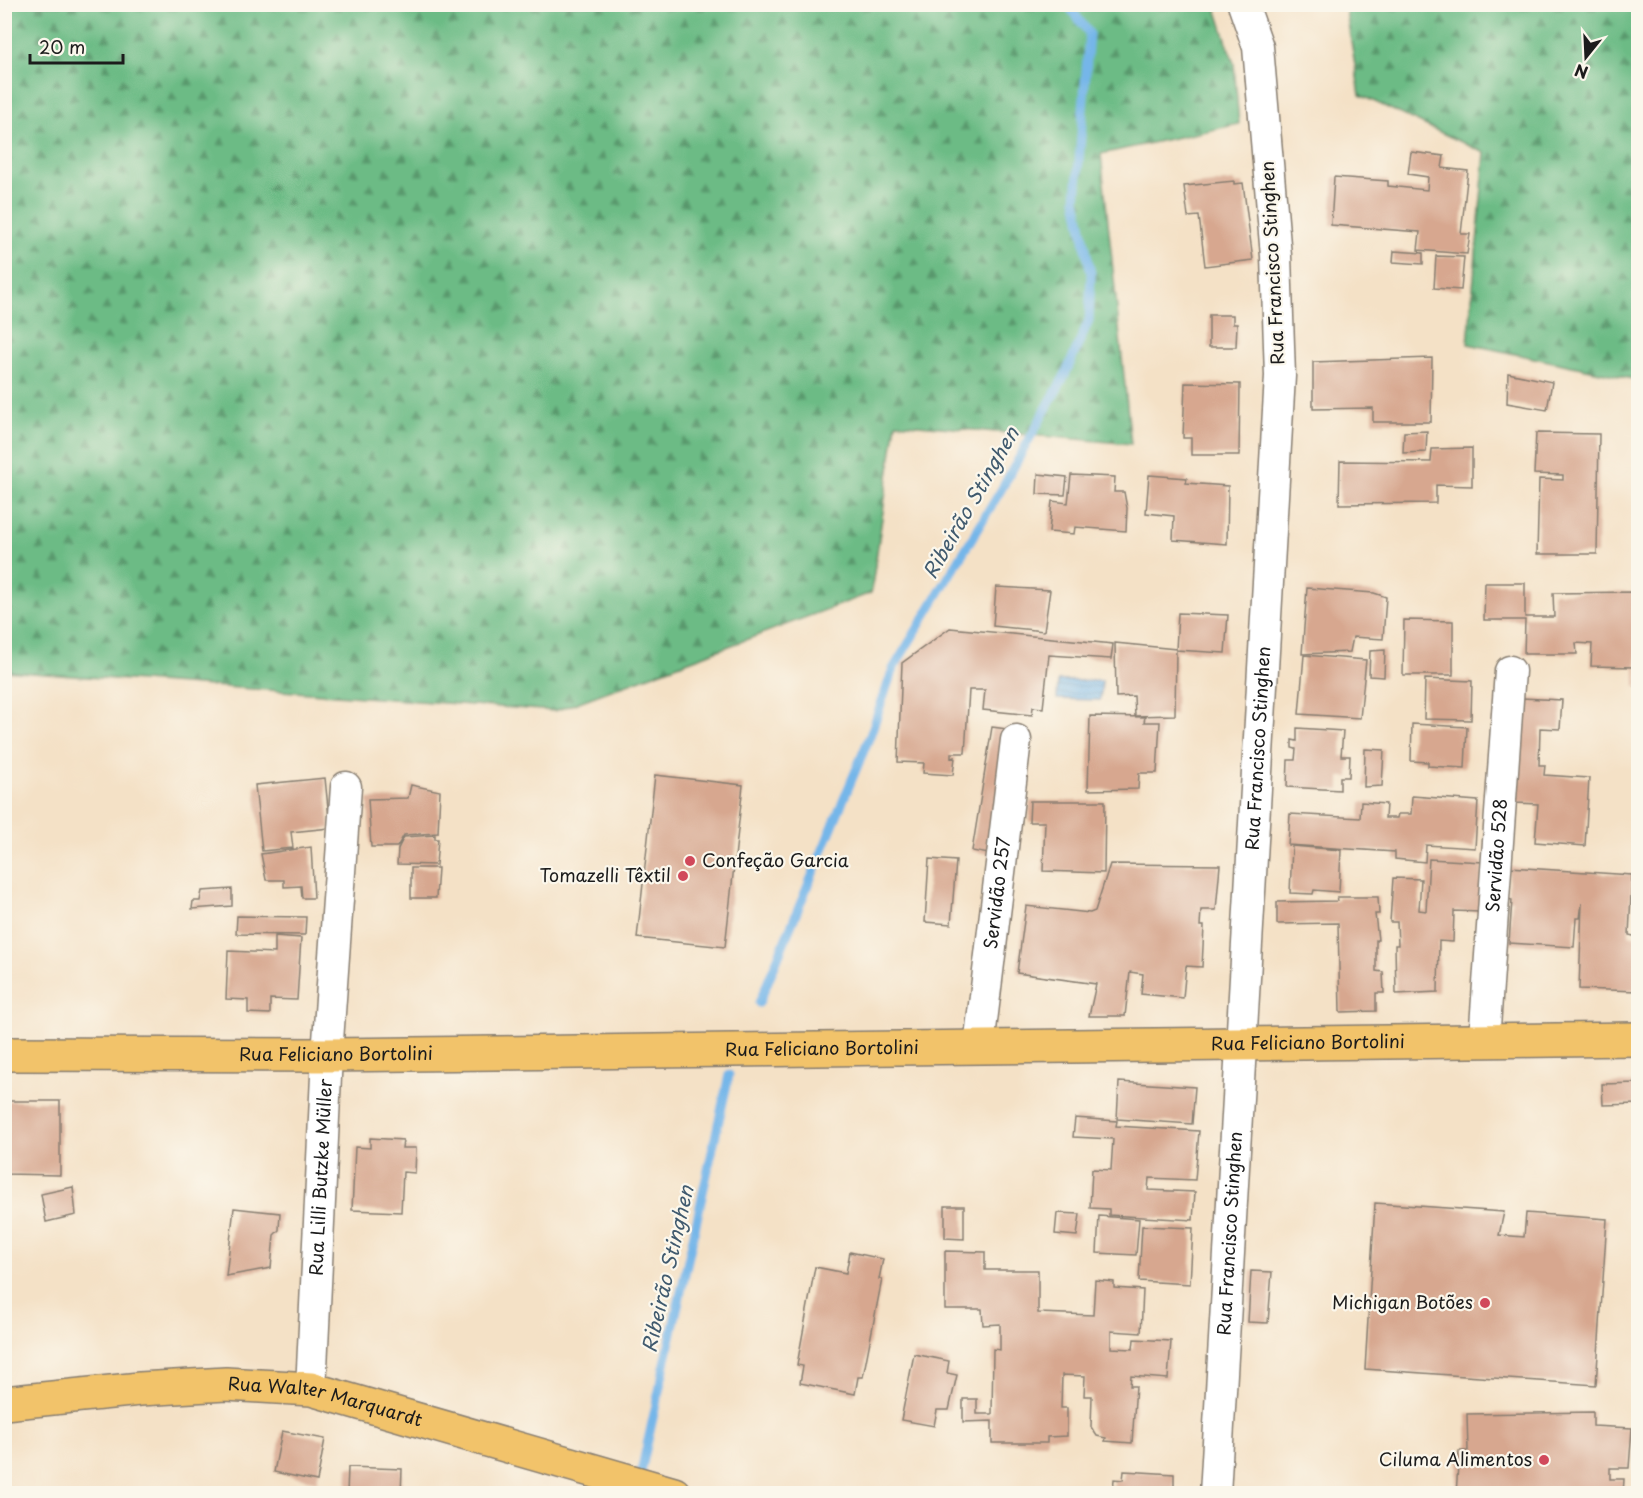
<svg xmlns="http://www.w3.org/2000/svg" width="1643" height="1498" font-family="'Playpen Sans',sans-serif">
	<defs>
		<pattern id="forest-firs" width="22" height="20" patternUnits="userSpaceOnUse" patternTransform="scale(1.5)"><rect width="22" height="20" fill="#6cbb85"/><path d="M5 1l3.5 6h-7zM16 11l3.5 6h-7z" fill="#58976c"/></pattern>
		<pattern id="water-rules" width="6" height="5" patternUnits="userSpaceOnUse" patternTransform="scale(1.5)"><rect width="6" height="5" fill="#75b6e9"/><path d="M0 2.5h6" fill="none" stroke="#5f93bc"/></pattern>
	</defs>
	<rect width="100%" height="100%" fill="#fbf7ec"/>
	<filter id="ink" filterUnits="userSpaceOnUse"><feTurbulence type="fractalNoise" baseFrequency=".0167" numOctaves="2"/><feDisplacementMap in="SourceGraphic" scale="12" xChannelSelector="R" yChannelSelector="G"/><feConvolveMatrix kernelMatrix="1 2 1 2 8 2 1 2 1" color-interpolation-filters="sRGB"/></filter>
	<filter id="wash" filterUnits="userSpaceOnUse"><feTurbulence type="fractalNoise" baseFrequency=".008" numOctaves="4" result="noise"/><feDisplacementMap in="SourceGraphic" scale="24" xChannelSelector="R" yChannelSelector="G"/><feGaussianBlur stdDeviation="1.35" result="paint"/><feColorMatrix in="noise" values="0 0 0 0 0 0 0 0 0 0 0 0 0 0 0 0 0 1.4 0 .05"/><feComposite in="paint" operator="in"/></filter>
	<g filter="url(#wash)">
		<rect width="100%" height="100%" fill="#f4e1c6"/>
		<path fill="url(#forest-firs)" stroke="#446c50" stroke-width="1.5" d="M 4,5 L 1215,5 L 1234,64 L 1239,124 L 1101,154 L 1131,444 L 896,423 L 871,593 L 555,711 L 5,671 Z
			M 1345,5 L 1638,5 L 1638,380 L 1468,344 L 1485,153 L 1360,95 Z"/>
		<path fill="url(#water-rules)" stroke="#486982" stroke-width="1.5" d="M 1058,681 L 1102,681 L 1100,700 L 1057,699 Z"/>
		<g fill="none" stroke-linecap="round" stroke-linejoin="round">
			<path stroke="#75b6e9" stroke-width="9" d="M 759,1003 L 870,736 L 893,669 L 1001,490 L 1065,375 L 1089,320 L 1091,274 L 1076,199 L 1089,33 L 1067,4
				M 641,1472 L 729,1075"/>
		</g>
		<g id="blocks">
			<path fill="#d7a78f" d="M 1411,152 L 1444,156 L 1442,168 L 1468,171 L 1461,234 L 1470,234 L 1467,254 L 1418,250 L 1420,232 L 1331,225 L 1334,177 L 1388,181 L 1388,186 L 1427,190 L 1428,177 L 1408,174 Z
				M 1234,181 L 1234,184 L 1243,183 L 1253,260 L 1205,266 L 1199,216 L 1188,217 L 1184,186 Z
				M 1394,251 L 1423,253 L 1423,264 L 1393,262 Z
				M 1436,256 L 1464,257 L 1461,290 L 1434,288 Z
				M 1209,315 L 1233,315 L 1233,324 L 1237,324 L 1236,347 L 1209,347 Z
				M 1432,358 L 1431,422 L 1373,422 L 1373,408 L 1313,409 L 1313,362 Z
				M 1508,373 L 1552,382 L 1547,410 L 1507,403 Z
				M 1185,383 L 1240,384 L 1239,455 L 1191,455 L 1191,438 L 1183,438 Z
				M 1427,431 L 1426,452 L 1403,453 L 1404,432 Z
				M 1536,433 L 1599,434 L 1597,554 L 1537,554 L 1539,479 L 1563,480 L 1563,475 L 1534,474 Z
				M 1472,448 L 1472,486 L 1436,485 L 1436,503 L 1339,504 L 1340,461 L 1431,462 L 1432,449 Z
				M 1038,474 L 1067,477 L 1065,495 L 1037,494 Z
				M 1071,475 L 1115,477 L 1114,492 L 1124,492 L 1127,508 L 1126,531 L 1075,527 L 1074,534 L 1049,532 L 1052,501 L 1068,503 Z
				M 1149,475 L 1187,478 L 1186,483 L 1228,486 L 1227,544 L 1173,540 L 1174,516 L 1146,513 Z
				M 1485,583 L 1525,583 L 1525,617 L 1554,617 L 1553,593 L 1638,592 L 1638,638 L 1636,638 L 1638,686 L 1635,686 L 1635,667 L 1591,666 L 1592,644 L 1576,643 L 1577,654 L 1524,654 L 1525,620 L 1484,620 Z
				M 996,587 L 1050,590 L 1044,631 L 993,626 Z
				M 1307,588 L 1374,593 L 1386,597 L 1383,639 L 1353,637 L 1350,652 L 1302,654 Z
				M 1178,613 L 1228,615 L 1225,653 L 1176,650 Z
				M 1404,620 L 1453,621 L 1453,675 L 1403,675 Z
				M 950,628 L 1113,644 L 1111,659 L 1049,655 L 1043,708 L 1033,707 L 1032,715 L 983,710 L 985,690 L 969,690 L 965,753 L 951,753 L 951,758 L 955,757 L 953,775 L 923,773 L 924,763 L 898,762 L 902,663 Z
				M 1115,643 L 1176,649 L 1175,715 L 1135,716 L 1134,696 L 1116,697 Z
				M 1385,650 L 1384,677 L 1369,676 L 1370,651 Z
				M 1304,655 L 1366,660 L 1360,718 L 1299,714 Z
				M 1425,679 L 1472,681 L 1471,720 L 1424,719 Z
				M 1521,698 L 1562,700 L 1560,729 L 1540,728 L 1539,765 L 1545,765 L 1544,775 L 1589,778 L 1585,846 L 1535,842 L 1538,804 L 1515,803 Z
				M 1090,716 L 1145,717 L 1144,722 L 1160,722 L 1157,773 L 1139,773 L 1138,789 L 1088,790 Z
				M 1412,724 L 1467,727 L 1465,768 L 1428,766 L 1428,762 L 1411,761 Z
				M 992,727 L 1014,730 L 994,855 L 972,851 Z
				M 1297,728 L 1343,731 L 1341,756 L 1350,756 L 1349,777 L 1340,777 L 1340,790 L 1287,787 L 1288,760 L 1295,760 L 1296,749 L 1292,748 L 1292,740 L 1297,741 Z
				M 1365,749 L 1384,750 L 1382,786 L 1364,787 Z
				M 655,775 L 743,785 L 725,947 L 637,938 Z
				M 325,778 L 330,828 L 291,832 L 293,848 L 262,851 L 255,785 Z
				M 411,785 L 440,791 L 438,833 L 404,835 L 397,847 L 371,847 L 368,799 L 408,798 Z
				M 1412,796 L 1478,801 L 1475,848 L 1426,845 L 1425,862 L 1395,859 L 1395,852 L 1288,845 L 1290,814 L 1360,818 L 1361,802 L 1386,804 L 1385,818 L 1397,818 L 1398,814 L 1411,814 Z
				M 1030,801 L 1105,801 L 1104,873 L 1043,871 L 1045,822 L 1029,822 Z
				M 435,835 L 435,839 L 438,839 L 436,865 L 397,864 L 398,849 L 404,837 Z
				M 1292,846 L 1341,850 L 1339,892 L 1314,890 L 1313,894 L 1290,893 Z
				M 311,847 L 314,898 L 302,898 L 301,886 L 284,887 L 284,880 L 266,880 L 261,854 Z
				M 929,859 L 956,861 L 951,924 L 925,922 Z
				M 1429,859 L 1483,862 L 1480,912 L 1454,911 L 1453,942 L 1439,941 L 1438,992 L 1396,994 L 1395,945 L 1398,945 L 1397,922 L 1390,922 L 1393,878 L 1421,879 L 1419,910 L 1426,911 Z
				M 1110,864 L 1220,865 L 1216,910 L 1201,910 L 1200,926 L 1204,926 L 1202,967 L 1186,966 L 1183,998 L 1141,994 L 1143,974 L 1130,972 L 1125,1016 L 1089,1016 L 1096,984 L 1017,973 L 1026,906 L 1090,913 L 1095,911 Z
				M 1509,867 L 1632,875 L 1629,935 L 1638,937 L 1638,991 L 1579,989 L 1582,903 L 1580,918 L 1576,918 L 1574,947 L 1509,943 L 1512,900 L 1508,899 Z
				M 411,868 L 438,868 L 436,898 L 411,898 Z
				M 232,889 L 232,906 L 192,909 L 193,901 L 200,901 L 202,891 Z
				M 1337,897 L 1378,897 L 1379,914 L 1375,914 L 1378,940 L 1376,940 L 1376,971 L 1383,972 L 1384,993 L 1376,993 L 1376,1011 L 1340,1012 L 1338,923 L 1277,924 L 1277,902 L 1338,901 Z
				M 237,916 L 306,917 L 305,935 L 236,934 Z
				M 275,936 L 301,938 L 297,1000 L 270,999 L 270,1014 L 248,1013 L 248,1000 L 226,999 L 228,951 L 275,953 Z
				M 1119,1082 L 1195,1087 L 1192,1124 L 1117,1119 Z
				M 1638,1083 L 1638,1104 L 1603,1105 L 1602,1084 Z
				M 4,1101 L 60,1101 L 60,1175 L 4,1174 Z
				M 1075,1118 L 1117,1121 L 1116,1126 L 1199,1131 L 1195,1180 L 1149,1178 L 1148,1190 L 1195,1192 L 1193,1220 L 1109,1215 L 1109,1209 L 1090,1208 L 1092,1169 L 1111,1170 L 1113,1139 L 1073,1137 Z
				M 370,1138 L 403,1140 L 402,1148 L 416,1148 L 415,1173 L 403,1172 L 401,1212 L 352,1210 L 355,1147 L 370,1148 Z
				M 73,1187 L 76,1215 L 46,1222 L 41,1194 Z
				M 1375,1203 L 1504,1212 L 1499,1235 L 1524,1237 L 1526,1213 L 1607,1219 L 1596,1385 L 1365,1369 Z
				M 945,1206 L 964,1206 L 964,1239 L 945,1238 Z
				M 234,1208 L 280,1213 L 279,1230 L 274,1235 L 271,1268 L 226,1276 Z
				M 1057,1213 L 1080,1214 L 1077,1236 L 1055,1234 Z
				M 1099,1216 L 1139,1219 L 1136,1255 L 1097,1253 Z
				M 1142,1226 L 1193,1228 L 1190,1284 L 1139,1281 Z
				M 945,1251 L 985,1252 L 985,1270 L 1038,1270 L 1038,1313 L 1093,1315 L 1095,1280 L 1114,1282 L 1114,1288 L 1143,1290 L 1141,1333 L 1111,1331 L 1111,1348 L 1133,1349 L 1134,1339 L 1171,1341 L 1168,1379 L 1131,1376 L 1130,1386 L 1136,1386 L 1132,1443 L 1105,1441 L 1106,1438 L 1097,1436 L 1091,1427 L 1092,1396 L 1084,1396 L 1085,1376 L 1062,1375 L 1061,1408 L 1067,1408 L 1067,1436 L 1047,1437 L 1047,1443 L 992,1443 L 992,1421 L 963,1422 L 963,1399 L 977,1399 L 977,1414 L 992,1414 L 993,1349 L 1000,1350 L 1000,1324 L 983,1325 L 982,1309 L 945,1309 Z
				M 850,1252 L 883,1259 L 879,1279 L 882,1279 L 863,1377 L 858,1377 L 855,1394 L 800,1383 L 803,1366 L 797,1365 L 815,1267 L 846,1273 Z
				M 1251,1271 L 1272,1272 L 1268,1323 L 1248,1322 Z
				M 914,1354 L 949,1361 L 947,1373 L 957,1375 L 949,1410 L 937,1410 L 934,1426 L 901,1420 Z
				M 1593,1412 L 1593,1426 L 1632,1428 L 1629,1468 L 1610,1468 L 1610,1479 L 1624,1479 L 1623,1494 L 1456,1494 L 1459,1451 L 1468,1451 L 1467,1414 Z
				M 282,1431 L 325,1439 L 317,1481 L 274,1472 Z
				M 348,1467 L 402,1469 L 401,1494 L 347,1494 Z
				M 1124,1471 L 1174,1474 L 1174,1494 L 1109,1494 L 1109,1491 L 1113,1491 L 1114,1479 L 1123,1480 Z"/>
		</g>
	</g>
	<g filter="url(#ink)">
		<use href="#blocks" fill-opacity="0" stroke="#887e71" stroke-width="1.5"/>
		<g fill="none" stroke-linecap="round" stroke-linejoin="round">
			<g stroke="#887e71" stroke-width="33">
				<g id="minor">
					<path id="s1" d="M 1484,1041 L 1510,671"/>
					<path id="s2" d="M 979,1046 L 1016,740"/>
					<path id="s3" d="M 311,1389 L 327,1055 L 346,787"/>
					<path id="s4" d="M 1215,1494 L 1280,376 L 1276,256 L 1258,47 L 1243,4"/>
				</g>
			</g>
			<g stroke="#887e71" stroke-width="36">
				<g id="major">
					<path id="s5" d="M 4,1054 L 327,1055 L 1638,1039"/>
					<path id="s6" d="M 4,1403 L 140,1389 L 226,1384 L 311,1389 L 674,1494"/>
				</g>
			</g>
			<use href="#minor" stroke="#fff" stroke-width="30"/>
			<use href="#major" stroke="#f2c36a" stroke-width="33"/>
		</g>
	</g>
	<g fill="#d1495b" stroke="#fbf7ec" stroke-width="2">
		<circle cx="690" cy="861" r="6"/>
		<circle cx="683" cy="876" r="6"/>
		<circle cx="1485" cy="1303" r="6"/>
		<circle cx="1544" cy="1460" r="6"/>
	</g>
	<g text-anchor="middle" stroke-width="4.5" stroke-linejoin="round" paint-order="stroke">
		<g font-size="18" fill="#1c1c1c" stroke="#fbf7ec">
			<text transform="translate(1273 263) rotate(-93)" y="6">Rua Francisco Stinghen</text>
			<text dy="6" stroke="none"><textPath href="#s4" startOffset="747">Rua Francisco Stinghen</textPath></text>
			<text dy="6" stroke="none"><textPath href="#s1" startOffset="186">Servidão 528</textPath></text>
			<text dy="6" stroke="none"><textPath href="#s2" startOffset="154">Servidão 257</textPath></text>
			<text dy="6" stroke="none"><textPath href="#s5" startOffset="1304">Rua Feliciano Bortolini</textPath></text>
			<text dy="6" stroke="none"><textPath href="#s5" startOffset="818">Rua Feliciano Bortolini</textPath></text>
			<text dy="6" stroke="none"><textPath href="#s5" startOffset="332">Rua Feliciano Bortolini</textPath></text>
			<text dy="6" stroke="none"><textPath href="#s3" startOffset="212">Rua Lilli Butzke Müller</textPath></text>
			<text dy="6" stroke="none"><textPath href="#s4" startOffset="261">Rua Francisco Stinghen</textPath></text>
			<text dy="6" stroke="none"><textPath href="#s6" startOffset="324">Rua Walter Marquardt</textPath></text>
		</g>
		<g font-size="18" fill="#1c1c1c" stroke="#fbf7ec" text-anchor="end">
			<text x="702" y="867" text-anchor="start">Confeção Garcia</text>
			<text x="671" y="882">Tomazelli Têxtil</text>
			<text x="1473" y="1309">Michigan Botões</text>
			<text x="1532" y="1466">Ciluma Alimentos</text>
		</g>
		<g font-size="20" font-style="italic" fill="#405a6e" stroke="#fbf7ec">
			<text transform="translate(971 503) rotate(-60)" y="7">Ribeirão Stinghen</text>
			<text transform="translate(668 1269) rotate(-77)" y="7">Ribeirão Stinghen</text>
		</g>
	</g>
	<rect width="1643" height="1498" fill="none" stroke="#fbf7ec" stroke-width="24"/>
	<g transform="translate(1586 57) rotate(198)" stroke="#fbf7ec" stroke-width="4.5" paint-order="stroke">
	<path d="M0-4.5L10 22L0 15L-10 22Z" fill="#1c1c1c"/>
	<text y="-9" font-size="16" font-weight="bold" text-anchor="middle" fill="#1c1c1c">N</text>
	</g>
	<path d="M30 54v9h93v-9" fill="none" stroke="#1c1c1c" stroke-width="3"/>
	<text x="39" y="54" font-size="18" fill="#1c1c1c" stroke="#fbf7ec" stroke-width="4.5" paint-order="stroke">20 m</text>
</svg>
